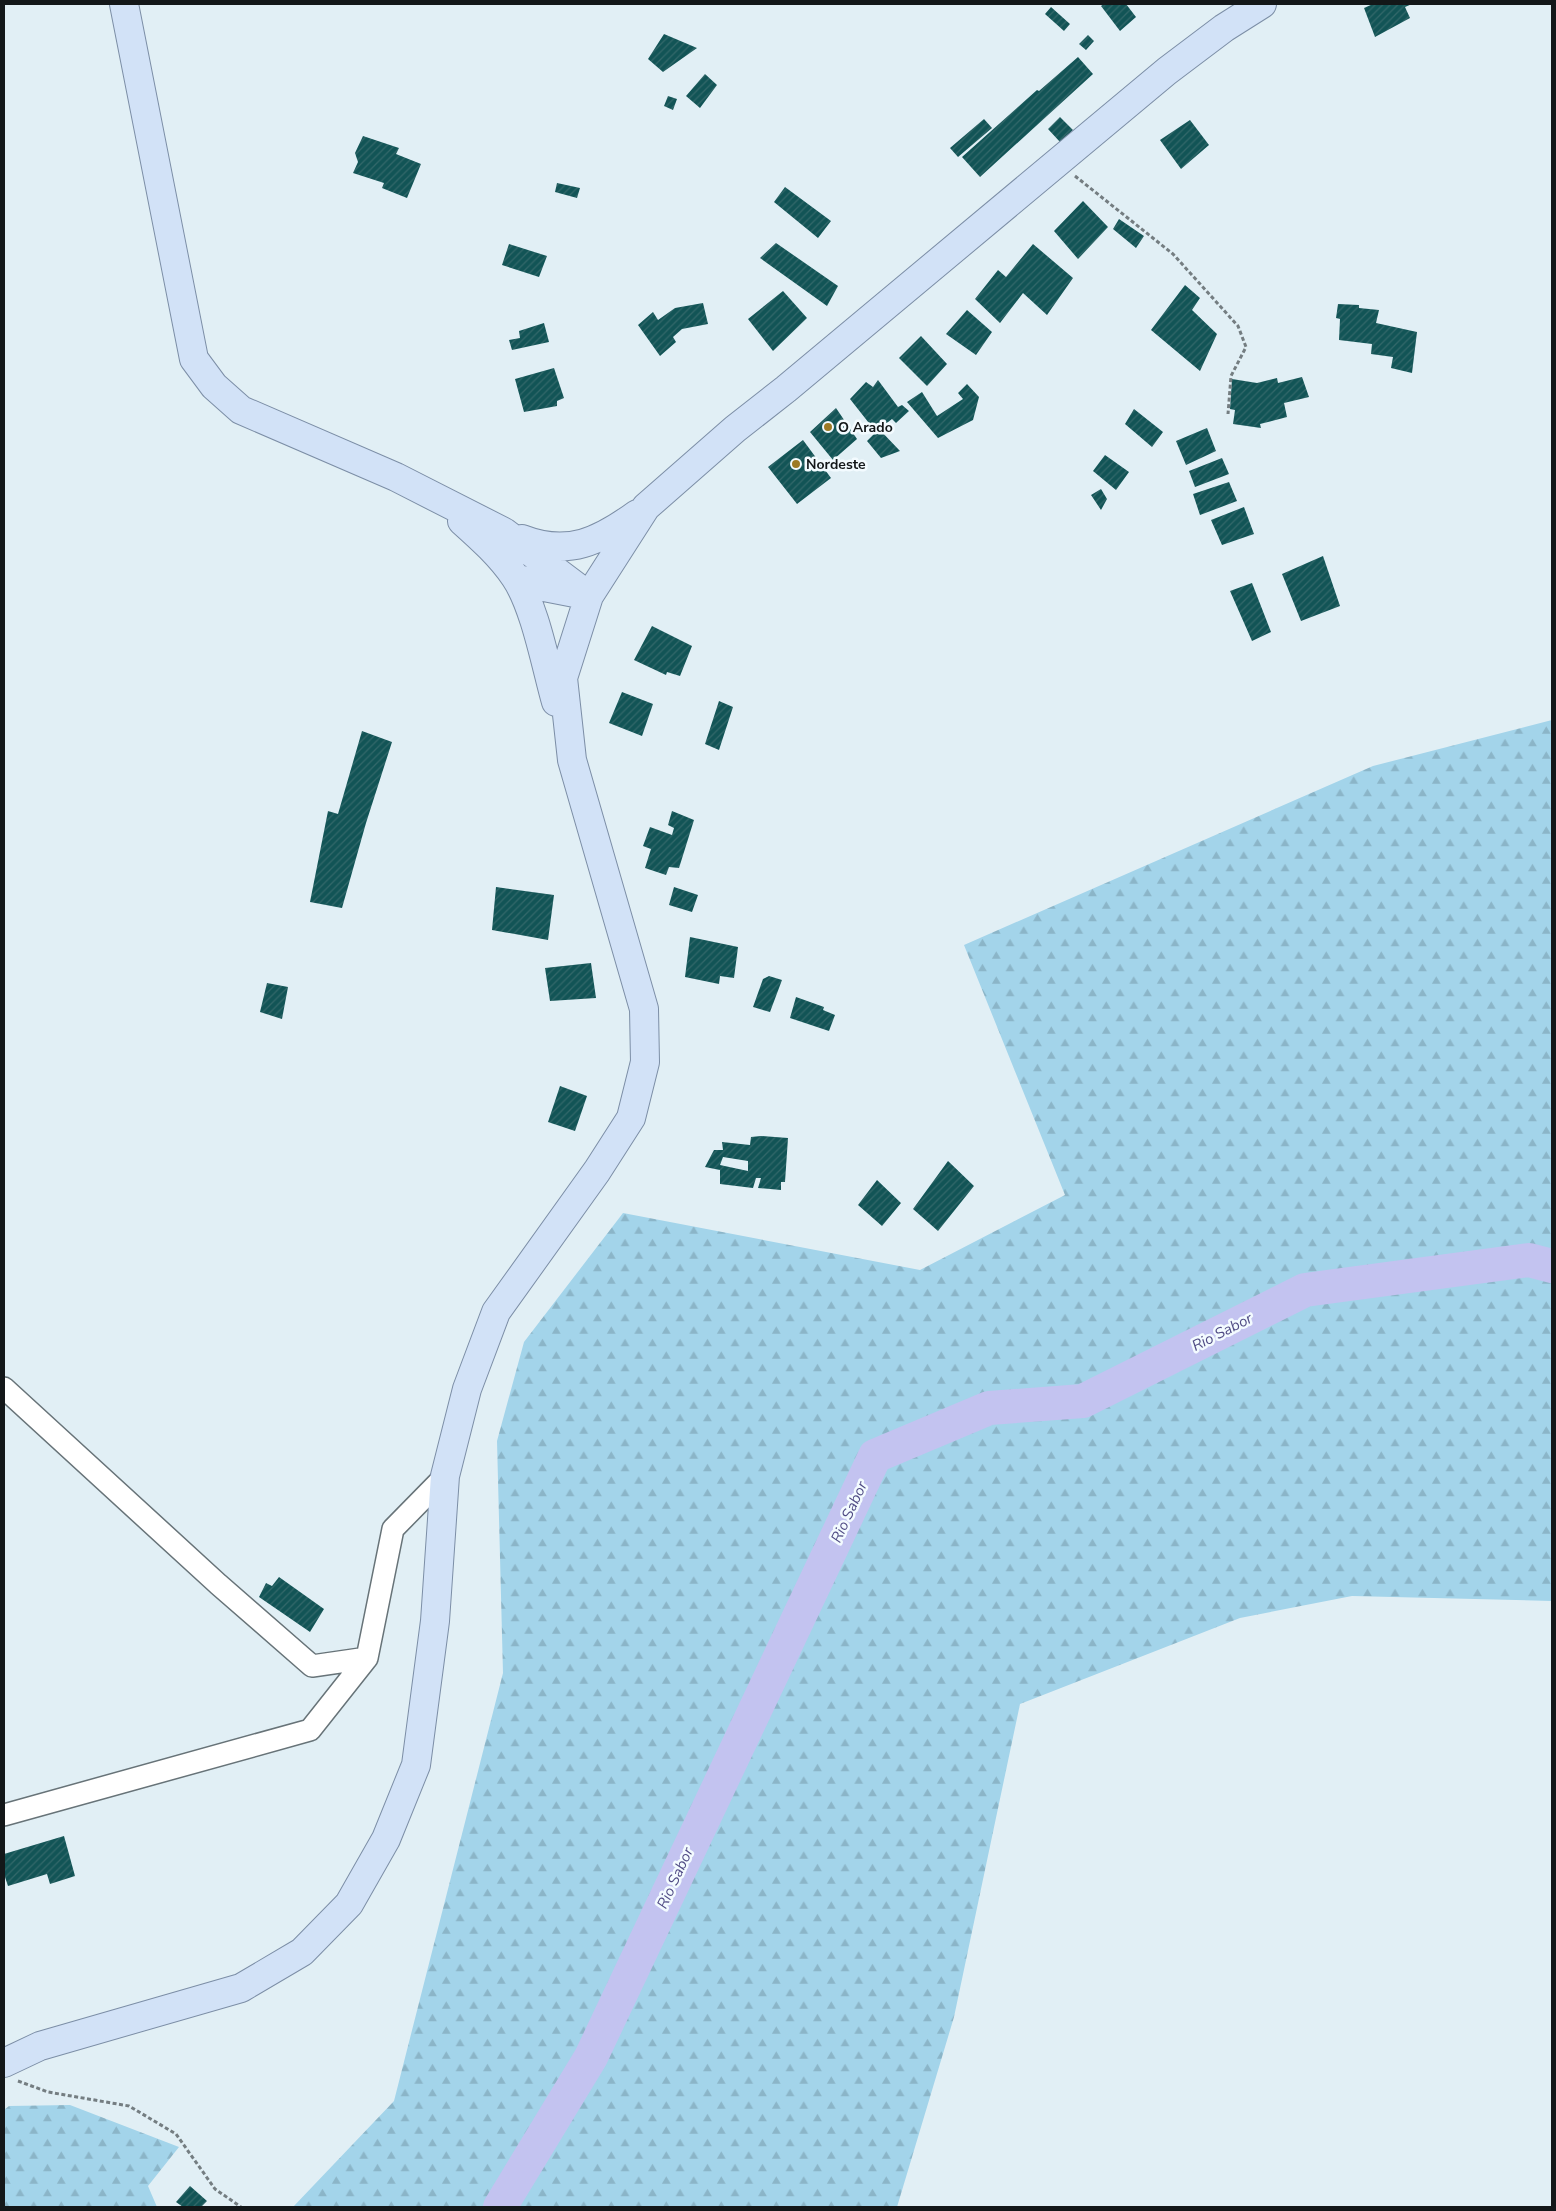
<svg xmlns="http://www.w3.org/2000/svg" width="1556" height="2211" font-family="'Nunito Sans',sans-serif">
	<defs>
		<pattern id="forest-firs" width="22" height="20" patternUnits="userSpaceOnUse" patternTransform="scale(1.25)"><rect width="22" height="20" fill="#a3d4ea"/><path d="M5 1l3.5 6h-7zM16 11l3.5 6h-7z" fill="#8bb5c8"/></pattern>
		<pattern id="building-hatch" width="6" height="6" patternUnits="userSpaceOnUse" patternTransform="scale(1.25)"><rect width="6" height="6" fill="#125456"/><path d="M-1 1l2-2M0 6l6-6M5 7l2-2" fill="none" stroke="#33686a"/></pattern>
	</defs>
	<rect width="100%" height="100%" fill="#e1eff5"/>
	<path fill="url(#forest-firs)" d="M 1552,720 L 1552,1601 L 1352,1596 L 1240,1618 L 1020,1704 L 954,2017 L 897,2207 L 293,2207 L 394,2101 L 503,1673 L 497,1441 L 524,1342 L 623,1213 L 920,1270 L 1065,1195 L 964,945 L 1373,766 Z
		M 70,2105 L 179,2147 L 148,2186 L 157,2207 L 4,2207 L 4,2110 L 9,2106 Z"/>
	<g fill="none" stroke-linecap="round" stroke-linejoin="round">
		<path stroke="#c3c3f0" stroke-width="34" d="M 500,2207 L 591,2057 L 875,1456 L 989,1408 L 1083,1401 L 1305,1290 L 1529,1260 L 1552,1266"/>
	</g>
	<path fill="url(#building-hatch)" fill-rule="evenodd" d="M 1104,4 L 1126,4 L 1136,17 L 1120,31 L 1101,6 Z
		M 1373,4 L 1412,4 L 1405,7 L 1410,18 L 1375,37 L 1364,8 Z
		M 1051,7 L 1070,24 L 1064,31 L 1045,14 Z
		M 664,34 L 697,48 L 663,72 L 648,59 Z
		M 1088,35 L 1094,41 L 1086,50 L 1079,44 Z
		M 1078,57 L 1093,74 L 980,177 L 962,157 L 1037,90 L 1039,91 Z
		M 705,74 L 717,85 L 700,108 L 686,96 Z
		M 668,96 L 677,99 L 673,110 L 664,106 Z
		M 1060,117 L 1073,130 L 1060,142 L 1048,129 Z
		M 984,119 L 992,128 L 958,157 L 950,148 Z
		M 1190,120 L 1209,145 L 1181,169 L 1160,140 Z
		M 363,136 L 399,148 L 396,154 L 421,164 L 407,198 L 382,188 L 384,183 L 353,173 L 358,162 L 355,153 Z
		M 557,183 L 580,188 L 577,198 L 555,192 Z
		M 785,187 L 831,221 L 818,238 L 774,202 Z
		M 1083,201 L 1108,227 L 1078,259 L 1054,231 Z
		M 1119,219 L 1144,236 L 1136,248 L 1113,229 Z
		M 776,243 L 838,286 L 827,306 L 760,258 Z
		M 509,244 L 547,256 L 539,277 L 502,265 Z
		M 1033,244 L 1073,278 L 1047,315 L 1023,293 L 1000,323 L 975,299 L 998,270 L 1006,277 Z
		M 1185,285 L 1200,298 L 1192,310 L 1217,334 L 1200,371 L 1151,330 Z
		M 783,291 L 807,318 L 773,351 L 748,319 Z
		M 703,303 L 708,324 L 682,329 L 673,337 L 676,342 L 660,356 L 638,325 L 653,312 L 658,320 L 675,308 Z
		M 1338,304 L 1359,305 L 1359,308 L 1379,310 L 1376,323 L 1417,332 L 1412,373 L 1391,368 L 1393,357 L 1371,354 L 1372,344 L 1339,340 L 1340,319 L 1336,318 Z
		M 967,310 L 992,332 L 976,355 L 946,334 Z
		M 544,323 L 549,342 L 512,350 L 509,340 L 520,338 L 519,331 Z
		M 921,336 L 947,364 L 927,386 L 899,358 Z
		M 554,368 L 564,398 L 557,401 L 557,406 L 524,412 L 515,379 Z
		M 1302,377 L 1309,397 L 1284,403 L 1287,417 L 1260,424 L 1261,428 L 1233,424 L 1235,410 L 1230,409 L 1232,379 L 1257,383 L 1277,378 L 1278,383 Z
		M 878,380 L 898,407 L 902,405 L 909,411 L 896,423 L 892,419 L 879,429 L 900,451 L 881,458 L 867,441 L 876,432 L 850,399 L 866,382 L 873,387 Z
		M 967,384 L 979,397 L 973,420 L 938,438 L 907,402 L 922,392 L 937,416 L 963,399 L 958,393 Z
		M 836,408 L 857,439 L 833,460 L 810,432 Z
		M 1134,409 L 1163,432 L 1152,447 L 1125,424 Z
		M 1207,428 L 1216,451 L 1186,465 L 1176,441 Z
		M 803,440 L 831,478 L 797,504 L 768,467 Z
		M 1105,455 L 1129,472 L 1116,490 L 1093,471 Z
		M 1222,458 L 1229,474 L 1195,487 L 1189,471 Z
		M 1229,482 L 1237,501 L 1200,515 L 1193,494 Z
		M 1101,489 L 1107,499 L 1101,510 L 1091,495 Z
		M 1244,507 L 1254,534 L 1222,545 L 1211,520 Z
		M 1323,556 L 1340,606 L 1301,621 L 1282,574 Z
		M 1252,583 L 1271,632 L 1252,641 L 1230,591 Z
		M 652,626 L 692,646 L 680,676 L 667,672 L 666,675 L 634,660 Z
		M 622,692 L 653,704 L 642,736 L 609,723 Z
		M 719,701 L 733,707 L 719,750 L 705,744 Z
		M 362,731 L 392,742 L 366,823 L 342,908 L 310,902 L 328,811 L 338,814 Z
		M 672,811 L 694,820 L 679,868 L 669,867 L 666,875 L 645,868 L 651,849 L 643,846 L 650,827 L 672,835 L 674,828 L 668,825 Z
		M 496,887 L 554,895 L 548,940 L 492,930 Z
		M 674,887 L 698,895 L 692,912 L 669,905 Z
		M 690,937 L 738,947 L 734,978 L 720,976 L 719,984 L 685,977 Z
		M 591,963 L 596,998 L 550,1001 L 545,968 Z
		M 769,976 L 782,980 L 770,1012 L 753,1007 L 763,979 Z
		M 267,983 L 288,987 L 282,1019 L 260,1012 Z
		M 796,997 L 824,1007 L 823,1010 L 835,1015 L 829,1031 L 790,1018 Z
		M 560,1086 L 587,1096 L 575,1131 L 548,1122 Z
		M 761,1136 L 788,1138 L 785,1182 L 781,1182 L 781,1190 L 758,1188 L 761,1178 L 756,1178 L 753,1188 L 720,1184 L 720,1170 L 705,1167 L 714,1150 L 723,1150 L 722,1142 L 750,1145 L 751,1137 ZM 723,1157 L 748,1161 L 748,1171 L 720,1165 Z
		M 948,1161 L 974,1186 L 938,1231 L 913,1209 Z
		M 877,1180 L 901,1203 L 882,1226 L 858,1205 Z
		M 279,1577 L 324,1609 L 310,1632 L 259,1597 L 266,1583 L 272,1586 Z
		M 64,1836 L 75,1876 L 50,1884 L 47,1874 L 8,1886 L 4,1874 L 4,1854 Z
		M 190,2186 L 207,2201 L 201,2207 L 183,2207 L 176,2202 Z"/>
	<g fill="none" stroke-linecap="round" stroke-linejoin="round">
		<g stroke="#677378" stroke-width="24">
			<path id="minor" d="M 4,1388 L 218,1584 L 312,1666 L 367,1658 L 393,1529 L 445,1476
				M 4,1815 L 310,1730 L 367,1658"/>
		</g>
		<g stroke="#7c8ea6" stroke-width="30">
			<path id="primary" d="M 124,4 L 194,359 L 214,386 L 241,410 L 396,477 L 504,532 L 589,596
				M 462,521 C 481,538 501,556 515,577 C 535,606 546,667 556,702
				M 522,539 C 568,557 600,541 637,514
				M 516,578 L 544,587 L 585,595
				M 4,2063 L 40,2046 L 241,1988 L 302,1952 L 349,1904 L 386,1839 L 416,1765 L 435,1621 L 445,1476 L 467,1389 L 496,1312 L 597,1171 L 631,1118 L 645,1062 L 644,1009 L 572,760 L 563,678 L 589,596 L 646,507 L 735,429 L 786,389 L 1167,71 L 1224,28 L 1262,4"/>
		</g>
		<path stroke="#747d81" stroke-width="3" stroke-dasharray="4 2.5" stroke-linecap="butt" d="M 1075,176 L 1173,254 L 1238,326 L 1246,347 L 1231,376 L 1228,414
			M 18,2081 L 48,2092 L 129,2106 L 176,2134 L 215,2189 L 241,2207"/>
		<use href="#minor" stroke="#fff" stroke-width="21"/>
		<use href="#primary" stroke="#d2e2f7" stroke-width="28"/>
	</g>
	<g fill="#9d7a26" stroke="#f3fbff" stroke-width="2">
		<circle cx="828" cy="427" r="5"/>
		<circle cx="796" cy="464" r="5"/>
	</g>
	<g text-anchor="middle" stroke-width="5" stroke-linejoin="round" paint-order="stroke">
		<g font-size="14" font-weight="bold" fill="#131719" stroke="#f3fbff" text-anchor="start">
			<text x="838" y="432">O Arado</text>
			<text x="806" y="469">Nordeste</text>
		</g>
		<g font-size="15" font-style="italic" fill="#504c85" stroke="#f3fbff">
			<text transform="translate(1222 1332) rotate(-27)" y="5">Rio Sabor</text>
			<text transform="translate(849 1512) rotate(-65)" y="5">Rio Sabor</text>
			<text transform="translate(675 1878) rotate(-65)" y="5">Rio Sabor</text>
		</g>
	</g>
	<rect width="1556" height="2211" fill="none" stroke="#131719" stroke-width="10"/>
</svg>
